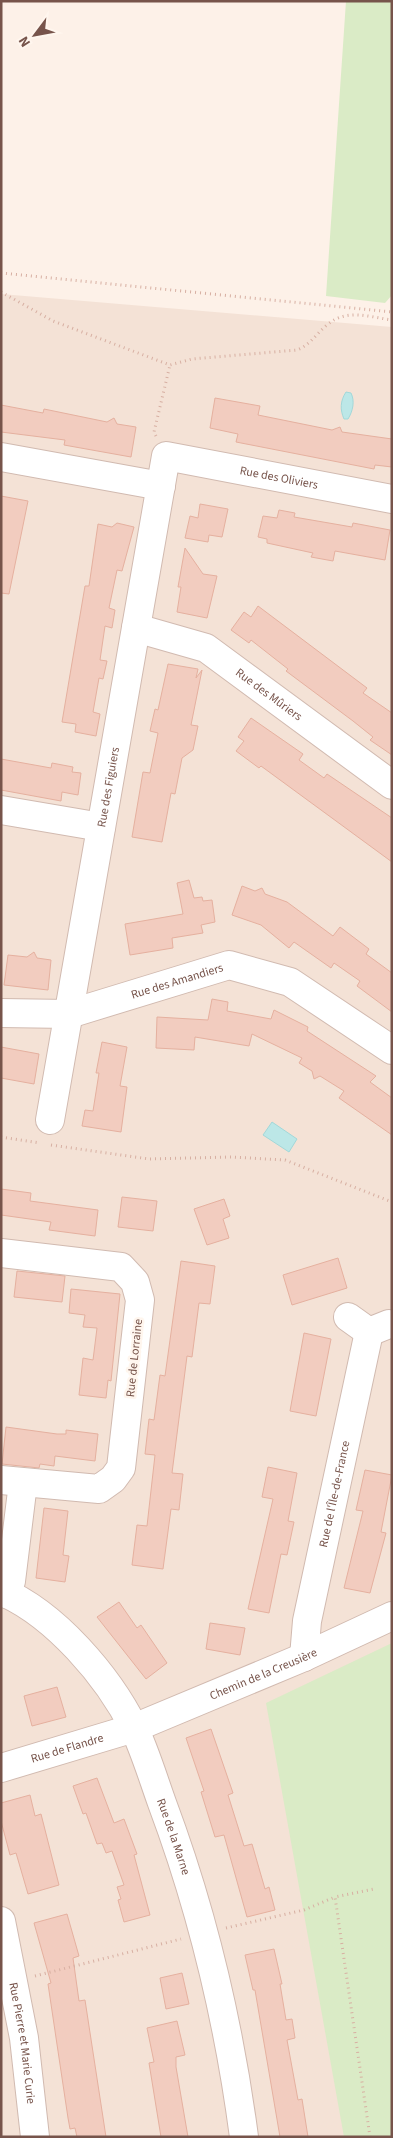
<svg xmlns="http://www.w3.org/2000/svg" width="393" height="2138" font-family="'Source Sans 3',sans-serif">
	<rect width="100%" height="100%" fill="#fdf1e8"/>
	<path fill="#f4e2d6" d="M 1,294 L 392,327 L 392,2137 L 1,2137 Z"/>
	<path fill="#daebc6" d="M 346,1 L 392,1 L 392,295 L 385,303 L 326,296 Z
		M 392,1643 L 392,2137 L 344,2137 L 266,1703 Z"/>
	<path fill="#bce7e7" stroke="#a2d8d9" d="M 346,392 L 351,393 C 355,401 353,411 348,419 L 344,419 C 340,410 340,401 346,392 Z
		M 272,1122 L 297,1139 L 289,1152 L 263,1135 Z"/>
	<path fill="#f2ccbf" stroke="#e5b09f" d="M 215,398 L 260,406 L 258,415 L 332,430 L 340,427 L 342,432 L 392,439 L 392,467 L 375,465 L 374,469 L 236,442 L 238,434 L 210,428 Z
		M 1,405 L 43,413 L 44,409 L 107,422 L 114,418 L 117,424 L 136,427 L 131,457 L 64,445 L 65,440 L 1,432 Z
		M 1,496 L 28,501 L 9,594 L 1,593 Z
		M 200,504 L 228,509 L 222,537 L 209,535 L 208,542 L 185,538 L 190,516 L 198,518 Z
		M 279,510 L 295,513 L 294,517 L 352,527 L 353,523 L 390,530 L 385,560 L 335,551 L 333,561 L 311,557 L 313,553 L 267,543 L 267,539 L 258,537 L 263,516 L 277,518 Z
		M 117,523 L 134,527 L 122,571 L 117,570 L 109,608 L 115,610 L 112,628 L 105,626 L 100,660 L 107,661 L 103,679 L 99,678 L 93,712 L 100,714 L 96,736 L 75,732 L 76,724 L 62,722 L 85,586 L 89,586 L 98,524 L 112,527 Z
		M 185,548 L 203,574 L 217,576 L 207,618 L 177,612 L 181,587 L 178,587 Z
		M 258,606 L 367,688 L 363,693 L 392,713 L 392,755 L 370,740 L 373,737 L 353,721 L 286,671 L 288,669 L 251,640 L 249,643 L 231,630 L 244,612 L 251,617 Z
		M 168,664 L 198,669 L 196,678 L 202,670 L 191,725 L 198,726 L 193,750 L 182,758 L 175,794 L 171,793 L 162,842 L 132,837 L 143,772 L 150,773 L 158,733 L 150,731 L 155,709 L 158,710 Z
		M 251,718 L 303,754 L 299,760 L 324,778 L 327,774 L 392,818 L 392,862 L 261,766 L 259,768 L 236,751 L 244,741 L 238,737 Z
		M 1,759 L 51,768 L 52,763 L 73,767 L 72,772 L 81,773 L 78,795 L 62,792 L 61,801 L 1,790 Z
		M 189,880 L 194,898 L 202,897 L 203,901 L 212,900 L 215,922 L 201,925 L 203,933 L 172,938 L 173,948 L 130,955 L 125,924 L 183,914 L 177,883 Z
		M 242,886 L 255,891 L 262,888 L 265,894 L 287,902 L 333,936 L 340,927 L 369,949 L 366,954 L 392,973 L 392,1012 L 357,986 L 360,981 L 334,963 L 331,968 L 294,942 L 289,948 L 261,925 L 232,915 Z
		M 34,952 L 37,958 L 51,960 L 48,990 L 4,985 L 8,955 L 27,957 Z
		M 212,999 L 228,1002 L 227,1011 L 271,1019 L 274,1010 L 308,1027 L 307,1031 L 376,1076 L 370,1082 L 392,1098 L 392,1135 L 339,1098 L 344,1091 L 320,1076 L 314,1079 L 312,1071 L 299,1063 L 302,1058 L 252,1034 L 249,1046 L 195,1037 L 194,1050 L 156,1048 L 157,1017 L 208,1020 Z
		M 102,1042 L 127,1047 L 120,1086 L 127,1087 L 121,1132 L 82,1126 L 85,1110 L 93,1111 L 99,1073 L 96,1073 Z
		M 1,1047 L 39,1054 L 34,1084 L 1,1078 Z
		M 1,1189 L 31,1193 L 30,1201 L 98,1210 L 95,1236 L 49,1230 L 51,1222 L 1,1215 Z
		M 122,1197 L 157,1201 L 153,1231 L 118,1227 Z
		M 224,1199 L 230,1216 L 223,1219 L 229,1238 L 207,1245 L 194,1209 Z
		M 338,1258 L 347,1288 L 292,1305 L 283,1275 Z
		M 181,1261 L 215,1266 L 210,1304 L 199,1303 L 192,1357 L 187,1356 L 172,1473 L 183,1474 L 179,1510 L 171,1509 L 163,1569 L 132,1565 L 137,1525 L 147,1526 L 155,1455 L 145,1454 L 149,1419 L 154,1420 L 160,1375 L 165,1376 Z
		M 17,1271 L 65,1276 L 62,1302 L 14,1297 Z
		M 71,1289 L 120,1294 L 111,1381 L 108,1380 L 106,1398 L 79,1395 L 83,1358 L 93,1360 L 97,1328 L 83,1327 L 85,1315 L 69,1313 Z
		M 304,1333 L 331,1339 L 316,1416 L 290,1411 Z
		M 6,1427 L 57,1434 L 66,1434 L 66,1430 L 98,1434 L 95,1461 L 55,1456 L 54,1466 L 40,1464 L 39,1468 L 2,1464 Z
		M 268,1467 L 297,1473 L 288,1521 L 294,1522 L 287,1555 L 281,1554 L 269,1613 L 248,1609 L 273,1499 L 262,1497 Z
		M 365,1470 L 392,1475 L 381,1532 L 386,1533 L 370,1593 L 344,1588 L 363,1511 L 356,1510 Z
		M 44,1508 L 68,1511 L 63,1555 L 69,1556 L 65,1582 L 36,1578 Z
		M 119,1602 L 137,1628 L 141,1625 L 167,1663 L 146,1679 L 97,1617 Z
		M 210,1623 L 245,1628 L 240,1655 L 206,1649 Z
		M 57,1687 L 66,1717 L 32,1726 L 24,1696 Z
		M 211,1729 L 233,1793 L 228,1795 L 244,1846 L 252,1844 L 265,1889 L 269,1887 L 275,1910 L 247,1917 L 224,1835 L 215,1837 L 201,1792 L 204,1791 L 186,1738 Z
		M 97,1778 L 114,1823 L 124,1819 L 137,1854 L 134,1855 L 150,1915 L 124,1922 L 118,1900 L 121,1899 L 117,1887 L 124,1885 L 112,1851 L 106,1853 L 102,1843 L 97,1844 L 86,1813 L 83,1814 L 73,1786 Z
		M 30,1795 L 35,1816 L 41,1814 L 59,1885 L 28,1894 L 16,1853 L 10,1855 L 1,1821 L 1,1803 Z
		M 67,1914 L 79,1956 L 73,1958 L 79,2001 L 85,2000 L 106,2137 L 77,2137 L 75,2128 L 70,2129 L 68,2118 L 48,1984 L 51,1983 L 34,1923 Z
		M 274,1949 L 282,1984 L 280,1984 L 286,2020 L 292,2019 L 295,2038 L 287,2040 L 298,2100 L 302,2099 L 308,2137 L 280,2137 L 255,1990 L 253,1990 L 245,1955 Z
		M 182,1973 L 189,2004 L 166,2009 L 160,1978 Z
		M 177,2021 L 185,2055 L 176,2057 L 176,2067 L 188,2137 L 161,2137 L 149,2063 L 154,2062 L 147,2028 Z"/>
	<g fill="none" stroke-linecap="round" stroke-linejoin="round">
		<g stroke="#d1bab0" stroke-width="30">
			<g id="minor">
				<path d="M 1,457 L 161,486"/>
				<path id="s1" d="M 136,628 L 206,648 L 392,785"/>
				<path d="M 1,810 L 101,827"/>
				<path id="s2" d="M 1,1013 L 69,1014 L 229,965 L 290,982 L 392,1050"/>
				<path id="s3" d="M 50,1120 L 166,456 L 392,499"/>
				<path d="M 1,1253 L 121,1267 L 135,1282 L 140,1300 L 121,1468 L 113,1479 L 99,1489 L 1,1480"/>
				<path d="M 348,1317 L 369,1332 L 389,1324"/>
				<path id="s4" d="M 1,1591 C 55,1614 108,1676 134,1728 C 145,1751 153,1778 162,1803 C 202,1910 229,2023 244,2137"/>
				<path d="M 7,1594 L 11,1581 L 23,1483"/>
				<path id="s5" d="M 304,1657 L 307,1621 L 369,1332"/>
				<path id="s6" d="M 1,1768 L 134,1728 L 304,1657 L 392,1616"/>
				<path id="s7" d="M 1,1921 L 24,2038 L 35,2137"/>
			</g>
		</g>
		<path stroke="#d7afa2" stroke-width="3" stroke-dasharray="1 4" stroke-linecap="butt" d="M 1,273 L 392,312
			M 1,292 L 53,321 L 170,365 L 192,359 L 297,350 C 310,345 316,334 327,325 C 346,308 369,317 392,320
			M 156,436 L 154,432 L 170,365
			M 1,1137 L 40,1143
			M 51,1145 L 149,1159 L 231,1157 L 285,1160 L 392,1202
			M 226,1928 L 304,1910 L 335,1897
			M 35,1976 L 181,1939
			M 370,2137 L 335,1897 L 374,1889"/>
		<use href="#minor" stroke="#fff" stroke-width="28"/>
	</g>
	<g text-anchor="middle" stroke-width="5" stroke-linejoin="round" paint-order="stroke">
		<g font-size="12" fill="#77544b" stroke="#fff6ee">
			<text dy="4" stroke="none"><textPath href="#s3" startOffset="789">Rue des Oliviers</textPath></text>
			<text dy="4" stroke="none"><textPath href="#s1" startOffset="151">Rue des Mûriers</textPath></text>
			<text dy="4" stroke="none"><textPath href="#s3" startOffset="338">Rue des Figuiers</textPath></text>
			<text dy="4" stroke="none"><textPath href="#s2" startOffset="181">Rue des Amandiers</textPath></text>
			<text transform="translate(134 1358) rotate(-84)" y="4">Rue de Lorraine</text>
			<text dy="4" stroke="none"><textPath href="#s5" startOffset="166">Rue de l'Île-de-France</textPath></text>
			<text dy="4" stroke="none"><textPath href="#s6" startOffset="279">Chemin de la Creusière</textPath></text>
			<text dy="4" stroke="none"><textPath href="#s6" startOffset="69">Rue de Flandre</textPath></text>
			<text dy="4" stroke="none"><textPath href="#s4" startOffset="310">Rue de la Marne</textPath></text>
			<text dy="4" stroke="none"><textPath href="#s7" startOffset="124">Rue Pierre et Marie Curie</textPath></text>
		</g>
	</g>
	<rect width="393" height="2138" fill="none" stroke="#77544b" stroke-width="5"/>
	<g transform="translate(35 35) rotate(238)" stroke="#fff6ee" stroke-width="4" paint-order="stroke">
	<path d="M0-4L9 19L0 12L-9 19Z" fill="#77544b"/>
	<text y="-8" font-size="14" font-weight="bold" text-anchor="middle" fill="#77544b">N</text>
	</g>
</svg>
